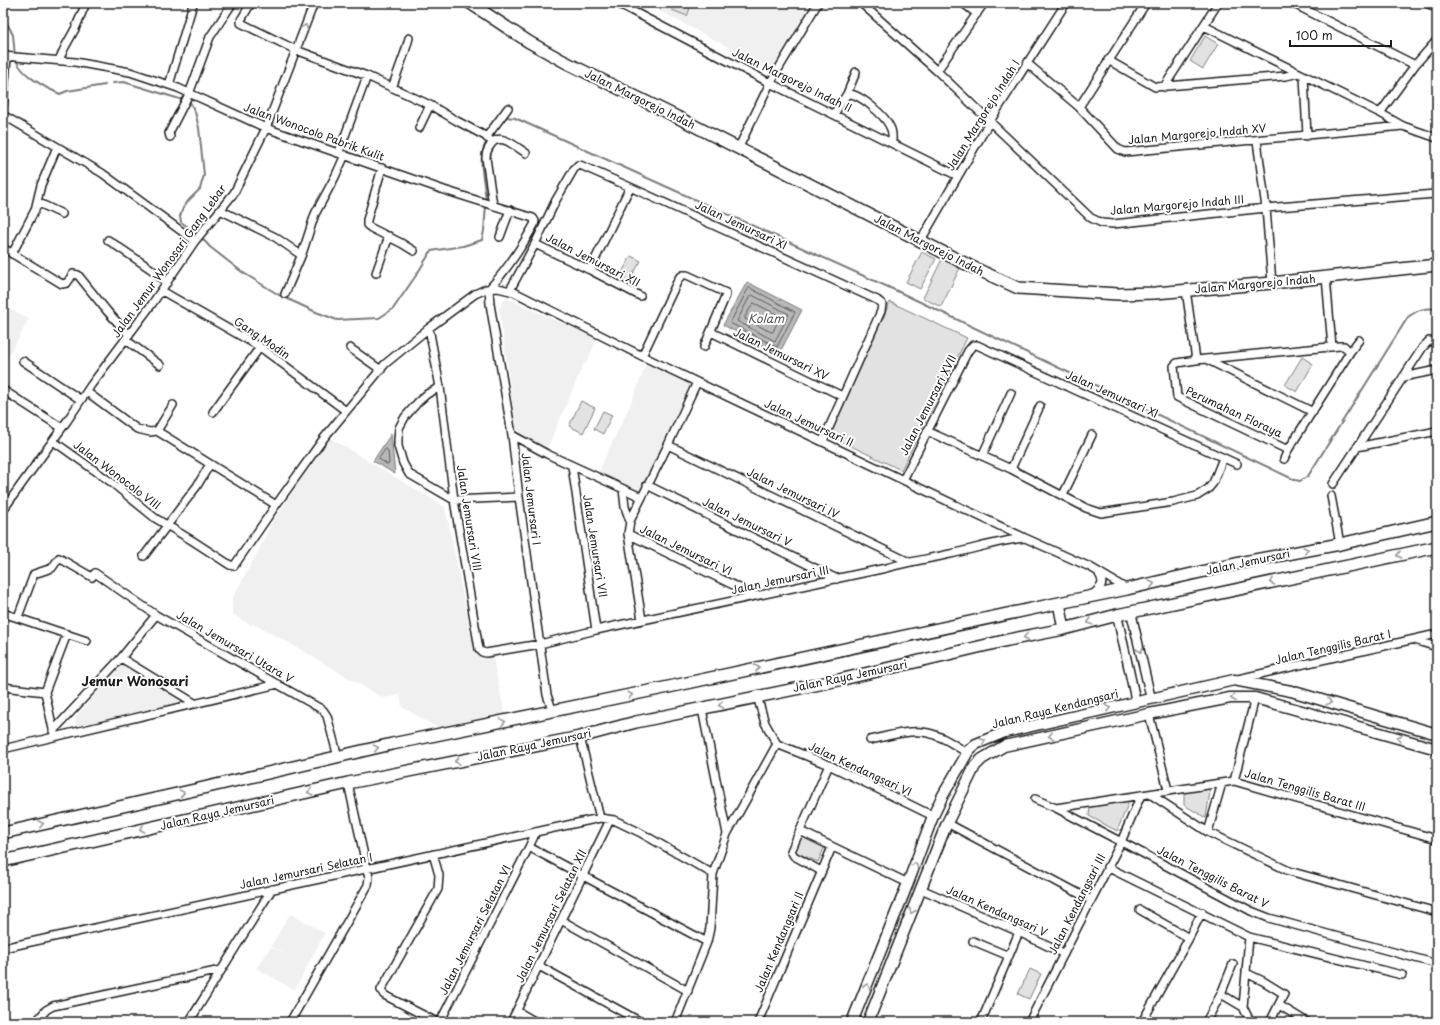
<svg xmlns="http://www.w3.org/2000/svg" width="1440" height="1025" font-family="'Playpen Sans',sans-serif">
	<rect width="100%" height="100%" fill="#fff"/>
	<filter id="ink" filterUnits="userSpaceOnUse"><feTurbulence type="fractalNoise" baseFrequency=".025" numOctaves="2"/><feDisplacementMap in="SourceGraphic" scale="8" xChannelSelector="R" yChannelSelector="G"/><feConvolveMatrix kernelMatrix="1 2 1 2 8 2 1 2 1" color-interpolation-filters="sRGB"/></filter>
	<g filter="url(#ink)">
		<path fill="#f0f0f0" d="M 644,3 L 812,3 L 772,70 Z
			M 506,298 L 597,339 L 586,364 L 584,363 L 547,449 L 516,435 L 516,433 L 508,368 L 499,308 Z
			M 3,305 L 29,319 L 12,350 L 3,363 Z
			M 647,362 L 694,384 L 640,493 L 598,473 L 631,403 Z
			M 330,438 L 445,507 L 474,650 L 483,655 L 492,654 L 505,715 L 440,729 L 402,707 L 400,695 L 383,698 L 284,640 L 253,624 L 251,625 L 232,614 L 232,599 L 260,548 L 270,525 Z
			M 125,666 L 128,680 L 125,667 L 185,699 L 186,704 L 76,726 L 75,718 L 118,667 Z
			M 290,914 L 325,933 L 308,964 L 304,963 L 308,965 L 295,990 L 256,968 L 271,947 L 287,954 L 271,946 Z"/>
		<path fill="#e2e2e2" stroke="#7f7f7f" d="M 675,3 L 692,3 L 687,16 L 672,10 Z
			M 1205,36 L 1218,44 L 1203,69 L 1190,61 Z
			M 922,252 L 936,259 L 920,289 L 906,282 Z
			M 631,256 L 641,261 L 629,281 L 620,276 Z
			M 942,259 L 960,268 L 941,307 L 923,298 Z
			M 890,302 L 967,338 L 901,470 L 830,436 Z
			M 1302,357 L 1313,364 L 1297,392 L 1285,385 Z
			M 581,401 L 595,408 L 583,433 L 569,426 Z
			M 603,411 L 612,415 L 603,434 L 594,429 Z
			M 1211,785 L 1206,818 L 1184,805 L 1184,793 Z
			M 1131,797 L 1117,831 L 1089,816 L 1090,806 Z
			M 802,836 L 825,846 L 818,862 L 795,852 Z
			M 1030,969 L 1041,974 L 1029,999 L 1018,994 Z"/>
		<path fill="#b8b8b8" stroke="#7a7a7a" d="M 747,282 L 802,310 L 779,354 L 723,325 Z
			M 391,434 L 395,474 L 373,461 Z"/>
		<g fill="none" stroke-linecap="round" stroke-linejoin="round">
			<path stroke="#5a5a5a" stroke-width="1" d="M 750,288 L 795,312 L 777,347 L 730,323 L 748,289 Z
				M 752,295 L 789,314 L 775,341 L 737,321 L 750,296 Z
				M 754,303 L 780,316 L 773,332 L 771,332 L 745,319 L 745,317 Z
				M 386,449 L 388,451 L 389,463 L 388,465 L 379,459 Z"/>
			<path stroke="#7a7a7a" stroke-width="2" d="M 3,15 L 13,35 L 15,56
				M 16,60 C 22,75 45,88 60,94 L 67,91 L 105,85
				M 113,83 L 124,82 L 183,100
				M 187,101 L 190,102 L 195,112 L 199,128 L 204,175 L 200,189 L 188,201 L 183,208 L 180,216 L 181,222 L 199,235 L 210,247 L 242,272 L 279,295 L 316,312 L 337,320 L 379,318 L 393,309 L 417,274 L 431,251 L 463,246 L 482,240 L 484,231 L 486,205
				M 504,118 L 505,117 L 515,118 L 897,291 L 1295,480 L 1300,481 L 1308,476 L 1408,317 C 1418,310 1424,307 1437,309
				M 486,201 C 485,182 476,158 487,141"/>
			<g stroke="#1c1c1c" stroke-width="10">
				<path id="minor" d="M 251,3 L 241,20 L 241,23 L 296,50 L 367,76 L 430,105 L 457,121 L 487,137
					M 617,3 L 770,83 L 958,176
					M 861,3 L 937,71 L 1091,218 L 1102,223 L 1113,224 L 1266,208 L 1435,194
					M 963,3 L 977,14
					M 1292,3 L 1415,65
					M 1427,3 L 1437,8
					M 1204,26 L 1380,113 L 1403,126 L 1437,138
					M 3,56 L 75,62 L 130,72 L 178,88 L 266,128 L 444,190 L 533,218 L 535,221 L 534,225 C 521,248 508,269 489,289 L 490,304 L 512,435 L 519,497 L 547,695 L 553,712
					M 59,60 L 65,47 L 75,29 L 86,3
					M 1108,60 L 1155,87 L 1286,76 L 1299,73
					M 1028,64 L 1079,107 L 1118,149 L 1125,152 L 1403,126
					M 937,71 L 984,3
					M 1304,76 L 1307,136
					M 169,85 L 193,4
					M 1164,87 L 1218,3
					M 392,88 L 405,52 L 409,38
					M 847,94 L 856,72
					M 3,106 L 7,57
					M 1079,107 L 1146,3
					M 1380,113 L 1415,65 L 1437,40
					M 834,114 L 847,94 C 859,92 886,117 890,127 C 893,132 892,137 892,142
					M 3,115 L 102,173 L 195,241
					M 419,128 L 430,105
					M 170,137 L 169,133 L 189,94 L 210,37 L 232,4
					M 489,139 L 487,138 L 488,135 L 508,108
					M 1257,141 L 1266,208 L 1272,283
					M 738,149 L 770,83 L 818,3
					M 339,152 L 367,76
					M 382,168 L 367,220 L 367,225 L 371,228 L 401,243 L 414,251
					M 1437,183 L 1435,194 L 1437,200
					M 37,202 L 62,214
					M 493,205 L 486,158 C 486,154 487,150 490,146 C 498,130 516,147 526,153
					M 220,210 L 275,237 L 301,255
					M 500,237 L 510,210
					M 108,240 L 151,269 L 167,283
					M 921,240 L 990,121 L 1066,3
					M 535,244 L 590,270 L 640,296
					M 3,248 L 62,284 L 67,283 L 73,274 L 78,275 L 107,311 L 129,335
					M 12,254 L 35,210 L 41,185 L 57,147
					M 590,270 L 630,187
					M 376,273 L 389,236
					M 1326,277 L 1332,347
					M 510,290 L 535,244 L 556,200 L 574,169 L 578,165 L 580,165 L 630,187 L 877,300 L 882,304 L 881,311 L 823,441
					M 1186,290 L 1196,360
					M 162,291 L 260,347 L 346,411
					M 285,294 L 302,254 L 315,214 L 335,177 L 345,155
					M 429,328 L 440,387 L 454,500 L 479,649 L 482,652 L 486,653 L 540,644 L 596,630 L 886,568 C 907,562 928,559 950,554 C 975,549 1000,540 1025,538
					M 711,332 L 842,396
					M 126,340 L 160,365
					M 350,348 L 381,370
					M 642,356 L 679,278 L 683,275 L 687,275 L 726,293 L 726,295 L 704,347
					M 1206,359 L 1313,412
					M 23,361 L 81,400
					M 1403,377 L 1437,370
					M 440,387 L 427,394 L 418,402 L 405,417 L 399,428 L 398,439 L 398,446 L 403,463 L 409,474 L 454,500 L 519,497
					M 3,390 L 62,428
					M 87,392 L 137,429 L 150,432 L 157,431 L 173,405
					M 213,412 L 260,347
					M 157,431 L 276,505
					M 927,431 L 1011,469 L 1086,508 L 1101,513 L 1173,502 L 1197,496 L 1208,489 L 1213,483 L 1223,458
					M 512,435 L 547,454 L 641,497
					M 53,441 L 111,482 L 155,518 L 193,541 L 230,565 L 234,566 L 276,505 L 324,438 L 385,364 L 429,328 L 475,294 L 486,289 L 498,288 L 514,292 L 642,356 L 1025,538 L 1090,567 L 1127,589
					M 668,445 L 909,562
					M 1357,447 L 1437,431
					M 1288,450 L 1177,397 L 1174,366 L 1177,363 L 1196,360 L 1340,346 L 1344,346 L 1350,352
					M 982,456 L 1011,393
					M 1284,459 L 1288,450 L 1350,352 L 1359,340
					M 572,466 L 596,630
					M 1011,469 L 1040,406
					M 903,480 L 968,351 L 973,345 L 977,345 L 1237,464
					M 1333,484 L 1423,347 L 1429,341 L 1437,342
					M 647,485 L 837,579
					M 623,489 L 625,507 L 630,521
					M 1063,495 L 1092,435
					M 1331,496 L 1340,544
					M 3,510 L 67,421 L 91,385 L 152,304 L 195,241 L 234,193 L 266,128 L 314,3
					M 628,534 L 756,596
					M 144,556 L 197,486 L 210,464
					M 1093,594 C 1101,588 1105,583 1099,574
					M 3,613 L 87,641
					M 18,617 L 34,574 L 52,568 L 59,558 L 92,577 L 95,573 L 156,615 L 323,710 L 327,716 L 338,757
					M 642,620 L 628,534 L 630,521 L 668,445 L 697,382
					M 1414,640 L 1437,647
					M 121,658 L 196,704
					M 1238,679 L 1437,634
					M 3,687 L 45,692
					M 45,692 L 67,634
					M 45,692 L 54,734
					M 702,709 L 727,834
					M 1149,714 L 1168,790
					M 53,731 L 121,658 L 156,615
					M 580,737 L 600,818
					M 870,740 C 888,736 910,729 928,733 C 942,736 955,745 967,753
					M 777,744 L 829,765 L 933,816
					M 3,749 L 278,684
					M 1234,781 L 1255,698
					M 1150,794 L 1208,832 L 1289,871 L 1437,912
					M 1035,799 L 1056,808 L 1131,847 L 1251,911 L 1269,918 L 1437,964
					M 1056,808 L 1234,781 L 1437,839
					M 947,823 L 1091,900
					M 800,831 L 908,883
					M 536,832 L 529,847 L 707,942
					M 1208,832 L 1222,783
					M 433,854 L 439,875 L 438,889 L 381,990 L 384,995 L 437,1022
					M 1107,867 L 1249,937 L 1243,1007 L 1248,1017 L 1248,1022
					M 821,871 L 794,856 L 791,851 L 829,765
					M 921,889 L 1019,932 L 1064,954
					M 1140,910 L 1189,938
					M 561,920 L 688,991
					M 1249,937 L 1402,975
					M 973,941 L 1009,956
					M 3,948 L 600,818 L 614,820 L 639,832 L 713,874
					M 539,966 L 641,1022
					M 1246,973 L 1263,981 L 1284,994 L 1270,1022
					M 1221,994 L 1243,1007
					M 1279,1005 L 1307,1022
					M 517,1011 L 536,1022
					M 36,1022 L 46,1010 L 53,1006 L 221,970
					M 189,1022 L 272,889
					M 290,1022 L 368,885 L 369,877 L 367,869 L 348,783
					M 440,1022 L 529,847
					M 511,1022 L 610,820
					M 675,1022 L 707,942 L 710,928 L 713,874 L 727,834 L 777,744 L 765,723 L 757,696
					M 758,1022 L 832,847
					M 981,1022 L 1019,932
					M 1029,1022 L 1121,842 L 1141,795
					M 1142,1022 L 1189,938 L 1202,912
					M 1206,1022 L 1221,994 L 1233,964"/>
			</g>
			<g stroke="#1c1c1c" stroke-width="11">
				<path id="tertiary" d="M 1131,612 L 1151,699
					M 1117,615 L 1136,702"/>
			</g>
			<g stroke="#1c1c1c" stroke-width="13">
				<path id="secondary" d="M 852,1022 L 908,883 L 933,816 L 942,797 L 969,750 L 976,744 L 1005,732 L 1234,680 L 1291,691 L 1437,734
					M 868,1022 L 947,823 L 975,766 L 982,759 L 1004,746 L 1149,714 L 1230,698 L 1255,698 L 1437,749"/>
			</g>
			<g stroke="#1c1c1c" stroke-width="14">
				<path id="primary" d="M 470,3 L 529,42 L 565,62 L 675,116 L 970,266 L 1018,288 L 1118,294 L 1155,293 L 1272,283 L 1437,265
					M 1059,603 L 1064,629
					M 3,833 L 199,789 L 392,744 L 664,688 L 1059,603 L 1127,589 L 1244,562 L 1340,544 L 1437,522
					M 3,861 L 348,783 L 580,737 L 636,722 L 839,680 L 1008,640 L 1064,629 L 1117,615 L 1437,547"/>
			</g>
			<use href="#minor" stroke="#fff" stroke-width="7"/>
			<use href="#tertiary" stroke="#fff" stroke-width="8"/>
			<use href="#secondary" stroke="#fff" stroke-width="10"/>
			<use href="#primary" stroke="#fff" stroke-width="11"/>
		</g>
		<defs><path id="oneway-chevron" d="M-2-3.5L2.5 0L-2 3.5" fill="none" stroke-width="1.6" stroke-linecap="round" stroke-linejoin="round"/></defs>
		<g stroke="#999">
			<use href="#oneway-chevron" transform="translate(305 27) rotate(-70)"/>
			<use href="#oneway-chevron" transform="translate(1306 550) rotate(-11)"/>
			<use href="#oneway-chevron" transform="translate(1399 555) rotate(168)"/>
			<use href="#oneway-chevron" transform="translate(1272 582) rotate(168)"/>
			<use href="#oneway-chevron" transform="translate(1152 584) rotate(-13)"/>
			<use href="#oneway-chevron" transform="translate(1090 622) rotate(165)"/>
			<use href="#oneway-chevron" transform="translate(1026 637) rotate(169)"/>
			<use href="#oneway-chevron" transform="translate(1140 650) rotate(77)"/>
			<use href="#oneway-chevron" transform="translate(757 668) rotate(-12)"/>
			<use href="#oneway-chevron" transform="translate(630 695) rotate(-12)"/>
			<use href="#oneway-chevron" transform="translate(1233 698) rotate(173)"/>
			<use href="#oneway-chevron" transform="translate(1329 702) rotate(16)"/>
			<use href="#oneway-chevron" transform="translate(721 705) rotate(167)"/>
			<use href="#oneway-chevron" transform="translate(1108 708) rotate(-13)"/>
			<use href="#oneway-chevron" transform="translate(503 722) rotate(-11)"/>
			<use href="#oneway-chevron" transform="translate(1051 736) rotate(167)"/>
			<use href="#oneway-chevron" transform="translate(1399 738) rotate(-164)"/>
			<use href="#oneway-chevron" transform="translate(983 741) rotate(-25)"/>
			<use href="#oneway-chevron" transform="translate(376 748) rotate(-13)"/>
			<use href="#oneway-chevron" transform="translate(457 761) rotate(169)"/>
			<use href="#oneway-chevron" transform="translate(310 792) rotate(167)"/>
			<use href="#oneway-chevron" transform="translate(182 793) rotate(-12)"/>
			<use href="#oneway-chevron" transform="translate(41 824) rotate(-12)"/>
			<use href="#oneway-chevron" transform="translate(142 829) rotate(167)"/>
			<use href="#oneway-chevron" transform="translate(915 865) rotate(-70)"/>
			<use href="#oneway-chevron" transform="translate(912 911) rotate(112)"/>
			<use href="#oneway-chevron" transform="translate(867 986) rotate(-68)"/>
		</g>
	</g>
	<g text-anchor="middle" stroke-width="4" stroke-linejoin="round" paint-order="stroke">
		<g font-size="11" fill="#1c1c1c" stroke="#fff">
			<text transform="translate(792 80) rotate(26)" y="4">Jalan Margorejo Indah II</text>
			<text transform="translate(640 99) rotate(26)" y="4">Jalan Margorejo Indah</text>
			<text transform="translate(983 115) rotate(-58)" y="4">Jalan Margorejo Indah I</text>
			<text transform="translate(314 132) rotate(20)" y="4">Jalan Wonocolo Pabrik Kulit</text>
			<text transform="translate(1197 134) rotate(-5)" y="4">Jalan Margorejo Indah XV</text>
			<text transform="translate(1177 205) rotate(-5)" y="4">Jalan Margorejo Indah III</text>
			<text transform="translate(741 225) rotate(25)" y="4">Jalan Jemursari XI</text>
			<text transform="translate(929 245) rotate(27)" y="4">Jalan Margorejo Indah</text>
			<text transform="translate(593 260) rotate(27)" y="4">Jalan Jemursari XII</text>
			<text transform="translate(169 261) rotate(-54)" y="4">Jalan Jemur Wonosari Gang Lebar</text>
			<text transform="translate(1255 284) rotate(-5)" y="4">Jalan Margorejo Indah</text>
			<text transform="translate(262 338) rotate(34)" y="4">Gang Modin</text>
			<text transform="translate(781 354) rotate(26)" y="4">Jalan Jemursari XV</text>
			<text transform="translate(1112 394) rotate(24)" y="4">Jalan Jemursari XI</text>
			<text transform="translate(928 405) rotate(-63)" y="4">Jalan Jemursari XVII</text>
			<text transform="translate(1234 412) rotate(25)" y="4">Perumahan Floraya</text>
			<text transform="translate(809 423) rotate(25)" y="4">Jalan Jemursari II</text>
			<text transform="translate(117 475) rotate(37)" y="4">Jalan Wonocolo VIII</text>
			<text transform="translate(793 493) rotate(26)" y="4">Jalan Jemursari IV</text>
			<text transform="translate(531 499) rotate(83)" y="4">Jalan Jemursari I</text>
			<text transform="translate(469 518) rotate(81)" y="4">Jalan Jemursari VIII</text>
			<text transform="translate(747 522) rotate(26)" y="4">Jalan Jemursari V</text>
			<text transform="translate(595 546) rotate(81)" y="4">Jalan Jemursari VII</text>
			<text transform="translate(686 550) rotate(26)" y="4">Jalan Jemursari VI</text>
			<text transform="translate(1248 562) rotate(-12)" y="4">Jalan Jemursari</text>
			<text transform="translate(780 580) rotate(-12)" y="4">Jalan Jemursari III</text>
			<text transform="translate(235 647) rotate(30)" y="4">Jalan Jemursari Utara V</text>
			<text transform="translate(1333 647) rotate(-13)" y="4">Jalan Tenggilis Barat I</text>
			<text transform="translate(850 676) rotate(-12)" y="4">Jalan Raya Jemursari</text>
			<text transform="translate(1055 709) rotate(-14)" y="4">Jalan Raya Kendangsari</text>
			<text transform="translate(534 745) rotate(-12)" y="4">Jalan Raya Jemursari</text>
			<text transform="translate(860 769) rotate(25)" y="4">Jalan Kendangsari VI</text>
			<text transform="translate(1305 790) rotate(16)" y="4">Jalan Tenggilis Barat III</text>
			<text transform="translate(217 813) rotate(-13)" y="4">Jalan Raya Jemursari</text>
			<text transform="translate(306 871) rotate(-12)" y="4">Jalan Jemursari Selatan I</text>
			<text transform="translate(1213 877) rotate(27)" y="4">Jalan Tenggilis Barat V</text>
			<text transform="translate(1077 904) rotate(-63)" y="4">Jalan Kendangsari III</text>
			<text transform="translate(997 911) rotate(24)" y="4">Jalan Kendangsari V</text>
			<text transform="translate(551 916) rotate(-64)" y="4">Jalan Jemursari Selatan XII</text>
			<text transform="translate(475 930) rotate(-63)" y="4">Jalan Jemursari Selatan VI</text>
			<text transform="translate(779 942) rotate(-67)" y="4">Jalan Kendangsari II</text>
		</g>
		<g font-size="12" font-style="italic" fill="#5a5a5a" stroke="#fff">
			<text x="766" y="323">Kolam</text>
		</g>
		<g font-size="13" font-weight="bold" fill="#1c1c1c" stroke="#fff">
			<text x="135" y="686">Jemur Wonosari</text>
		</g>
	</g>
	<rect width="1440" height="1025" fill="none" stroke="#fff" stroke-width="16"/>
	<rect x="8" y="8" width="1424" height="1009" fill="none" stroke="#1c1c1c" stroke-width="1.5" filter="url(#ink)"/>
	<path d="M1290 40v6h101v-6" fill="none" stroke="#1c1c1c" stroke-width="2"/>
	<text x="1296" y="40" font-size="12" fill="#1c1c1c" stroke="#ffffff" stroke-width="3" paint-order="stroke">100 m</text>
</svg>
